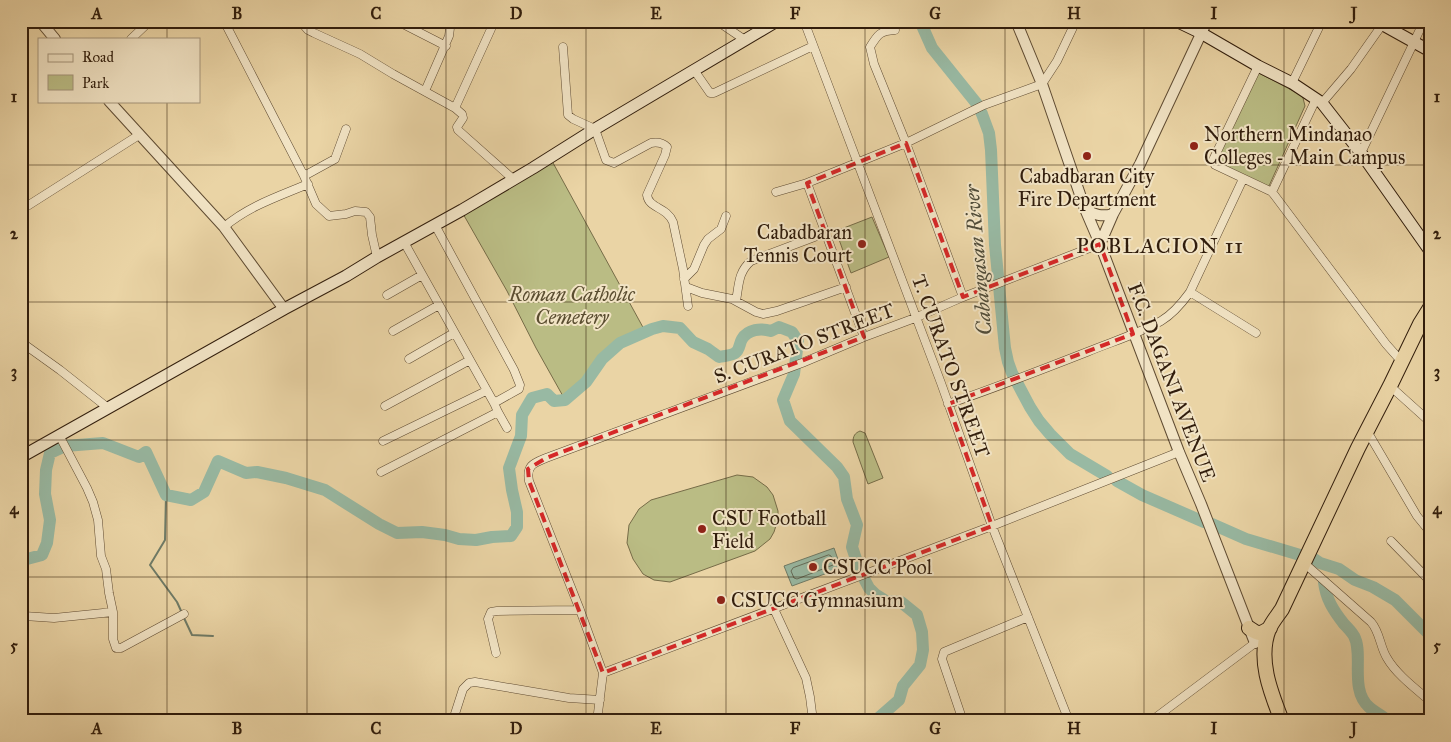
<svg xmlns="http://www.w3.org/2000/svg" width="1451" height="742" font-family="'IM FELL Great Primer',serif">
	<rect width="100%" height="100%" fill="#ead4a5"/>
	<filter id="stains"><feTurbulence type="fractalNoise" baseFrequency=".004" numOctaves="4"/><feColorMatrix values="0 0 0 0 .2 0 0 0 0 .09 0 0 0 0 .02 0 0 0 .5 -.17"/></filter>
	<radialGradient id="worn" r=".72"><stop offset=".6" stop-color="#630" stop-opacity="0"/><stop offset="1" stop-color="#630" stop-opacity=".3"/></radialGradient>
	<path fill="#babc84" stroke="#766c48" d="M 1259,73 L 1299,94 L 1303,98 L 1305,106 L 1269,186 L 1266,187 L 1219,164 L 1215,160 L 1257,76 Z
		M 552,161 L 645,331 L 617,340 L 599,357 L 585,382 L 564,398 L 536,348 L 507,291 L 462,212 Z
		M 872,217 L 889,257 L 851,273 L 836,231 Z
		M 860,431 L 865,433 L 883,478 L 868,484 L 853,442 C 853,436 855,433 860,431 Z
		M 737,475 L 753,477 L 767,487 L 773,495 L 778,511 L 778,519 L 774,532 L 770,539 L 755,551 L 670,582 L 654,580 L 643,574 L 633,559 L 627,543 L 629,525 L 639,509 L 651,500 Z"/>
	<path fill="#98b9a3" stroke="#6f7b67" d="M 834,548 L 841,568 L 792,586 L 784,566 Z"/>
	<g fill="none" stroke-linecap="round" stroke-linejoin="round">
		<path stroke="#646b58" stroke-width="1" d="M 829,555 L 831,556 L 834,563 L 833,565 L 797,579 L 794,578 L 791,571 L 793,568 Z"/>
		<path stroke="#6f7b67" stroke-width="2" d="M 166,495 L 165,540 L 150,565 L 177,602 L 182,613
			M 184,618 L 192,635 L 213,636"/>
		<path stroke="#98b9a3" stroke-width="12" d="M 920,21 L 932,48 L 977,104 L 982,114 L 989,133 L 991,150 L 995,245 L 1005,348 L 1008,362 L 1012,373 L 1030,407 L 1039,421 L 1050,434 L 1070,454 L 1107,476
			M 1117,481 L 1142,495 L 1204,522
			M 1212,524 L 1246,539 L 1300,555
			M 21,558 L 27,559 L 42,555 L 47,543 L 50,520 L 45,494 L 46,470 L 50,453 L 65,446 L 103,443 L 139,457 L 146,452 L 166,495 L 191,500 L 204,492 L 218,461 L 246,473 L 257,472 L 286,478 L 325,490 L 379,524 L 397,533 L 422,532 L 445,535 L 459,539 L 476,540 L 492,537 L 511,536 L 517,527 L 517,512 L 512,490 L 509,468 L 521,436 L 522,415 L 532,398 L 547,394 L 554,401 L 565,400 L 586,382 L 602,359 L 620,343 L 652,329 L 663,326 L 680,328 L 693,342 L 708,349 L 719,357 C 723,356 731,356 735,353 C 740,350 739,344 742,339 C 748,329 761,328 771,331 L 779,327 L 792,332 L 798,341 L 794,374 L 783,400 L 790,421 L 837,467 L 844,477 L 847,499 L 857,525 L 852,547 L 860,571 L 869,588 L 875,594 L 886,601 L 901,602 L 917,615 L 922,632 L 923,650 L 920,665 L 903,686 L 899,700 L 875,721
			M 1314,559 L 1320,563 L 1339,569 L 1355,580 L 1373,587 L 1395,600 L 1430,635
			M 1324,582 C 1326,599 1333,610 1344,624 C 1347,627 1351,631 1354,636 C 1364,654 1349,689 1369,707 C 1374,712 1382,715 1388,721"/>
		<g stroke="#5f4b32" stroke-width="9">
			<path id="minor" d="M 224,21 L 304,176 L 316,204 L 329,216 L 346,214 L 355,211 L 366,212 L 370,217 L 372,235 L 377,257
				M 300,21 L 308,30 L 314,33 L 360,54 L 393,74 L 455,108
				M 397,21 L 446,46
				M 493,21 L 491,29 L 455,108 L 462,114 L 463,118 L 457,127 L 458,130 L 513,179
				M 717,21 L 745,40
				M 804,21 L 941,383 L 992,526 L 1069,721
				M 895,30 C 880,31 878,34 870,47 L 874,64 L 906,143 L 963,297
				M 131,39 L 150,21
				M 563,47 L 568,115 L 573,119 L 595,129 L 606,160 L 614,163 L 651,143 C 657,142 662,142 667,147 L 665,155 L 647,195 C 649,209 666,206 673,222 L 683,269 L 688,306
				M 1258,66 L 1213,160 L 1215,165 L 1272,192 L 1386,344 L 1402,362
				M 694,70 L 710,93 L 714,93 L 813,46
				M 1292,83 L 1322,21
				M 425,91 L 449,36 L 450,28 L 447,21
				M 1322,103 L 1351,69 L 1382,25
				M 1361,153 L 1424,21
				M 304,176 L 335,159 L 346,129
				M 776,192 L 807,183
				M 1272,192 L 1316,99
				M 21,210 L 139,135
				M 224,227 C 249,206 277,197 308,184
				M 404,242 L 494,403 L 519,389 L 520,385 L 514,370 L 435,225
				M 684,279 L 694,269 L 704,245 L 708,239 L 721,229 L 726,216
				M 686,287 L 702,293 L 732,299 L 756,312 L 763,314 L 777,311 L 846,287
				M 1190,292 L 1256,333
				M 387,295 L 422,275
				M 736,301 C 739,285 738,272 751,261 L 825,233
				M 393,331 L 439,305
				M 864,337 L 807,183 L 906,143 L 984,105 L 1042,84 L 1057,61 L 1076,21
				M 21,342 L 60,370 L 108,408
				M 409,359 L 454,333
				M 1390,386 L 1430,422
				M 948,404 C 995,388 1041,370 1087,352 C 1111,342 1138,334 1161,321 C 1173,314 1182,303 1190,292 L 1243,179
				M 385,406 L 470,360
				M 498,412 L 507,428
				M 1367,431 L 1417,516 L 1430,532
				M 59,435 L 87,488 L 93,502 L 98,520 L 101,556 L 106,569 L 109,593 L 113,612 L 113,639 L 116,648 L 121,648 L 184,614
				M 383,441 L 486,391
				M 381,472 L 498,412 L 494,403
				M 1391,541 L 1430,581
				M 1304,563 L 1371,622 C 1380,632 1380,647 1387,658 C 1396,674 1416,689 1430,701
				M 774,609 L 806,678 L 810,697 L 813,721
				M 24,616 L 54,618 L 113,612
				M 496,653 L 488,619 L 491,612 L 497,611 L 580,610
				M 603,673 L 992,526 L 1179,452
				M 453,720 L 463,689 L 469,683 L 475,682 L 569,698 L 600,700
				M 597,721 L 603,673 L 580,610 L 529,481 C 526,465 534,463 546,458 L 802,363 L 864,337 L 915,318 L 963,297 L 1100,244
				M 963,721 L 942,659 L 944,652 L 1028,617
				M 1151,721 L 1255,643"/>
		</g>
		<g stroke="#5f4b32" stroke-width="12">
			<path id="tertiary" d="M 40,21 L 55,39
				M 1016,21 L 1042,84 L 1085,209 L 1100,244 L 1179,452 L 1201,504 L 1255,643
				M 109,101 L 224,227 L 284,309
				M 1085,209 C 1095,215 1101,217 1113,214
				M 1100,244 L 1113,214 L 1140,164 L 1207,21"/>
		</g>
		<g stroke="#311d0c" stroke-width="13">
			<path id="secondary" d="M 1176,21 L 1201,33 L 1258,66 L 1292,83 L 1322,103 L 1361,153 L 1430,251
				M 1376,21 L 1430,51
				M 21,457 L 284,309 L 346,276 L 377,257 L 462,210 L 533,168 L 595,129 L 777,21"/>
		</g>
		<g stroke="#311d0c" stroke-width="16">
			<path id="trunk" d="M 1249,628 C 1259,635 1260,634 1270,628
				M 1282,721 C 1271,693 1257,659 1269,629 C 1272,622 1278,615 1282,609 L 1358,448 L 1390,386 L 1420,324 L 1430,308"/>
		</g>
		<use href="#minor" stroke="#f1e3c4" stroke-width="8"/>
		<use href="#tertiary" stroke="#f1e3c4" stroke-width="10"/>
		<use href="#secondary" stroke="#f1e3c4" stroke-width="11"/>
		<use href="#trunk" stroke="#ead4a5" stroke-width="14"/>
	</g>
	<path fill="none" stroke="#d62828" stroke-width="4" stroke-dasharray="10 6" stroke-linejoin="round" d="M 906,143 L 963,297 L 1100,244 L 1133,334 L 948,404 L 992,526 L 603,673 L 529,481 L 528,469 L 546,458 L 864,337 L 807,183 Z"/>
	<path fill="none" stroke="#311d0c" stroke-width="1" stroke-opacity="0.55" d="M 167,21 L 167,39M 307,21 L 307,721M 446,21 L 446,721M 586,21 L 586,721M 726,21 L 726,721M 865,21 L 865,721M 1005,21 L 1005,721M 1144,21 L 1144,721M 1284,21 L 1284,721M 167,101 L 167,721M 21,165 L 1430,165M 21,302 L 1430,302M 21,440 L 1430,440M 21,577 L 1430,577"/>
	<g fill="#8f2418" stroke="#f1e3c4" stroke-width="2">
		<circle cx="1194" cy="146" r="5"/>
		<circle cx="1087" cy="156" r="5"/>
		<circle cx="862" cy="244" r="5"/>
		<circle cx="702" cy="529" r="5"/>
		<circle cx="813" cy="567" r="5"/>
		<circle cx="721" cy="600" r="5"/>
	</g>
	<g text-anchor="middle" stroke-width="4" stroke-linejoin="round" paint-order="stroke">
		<g font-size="20" fill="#311d0c" stroke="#f1e3c4" text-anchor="start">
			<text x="1204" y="141">Northern Mindanao<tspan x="1204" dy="23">Colleges - Main Campus</tspan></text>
			<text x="1087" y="183" text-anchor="middle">Cabadbaran City<tspan x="1087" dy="23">Fire Department</tspan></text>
			<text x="852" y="239" text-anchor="end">Cabadbaran<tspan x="852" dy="23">Tennis Court</tspan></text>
			<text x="712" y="525">CSU Football<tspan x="712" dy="23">Field</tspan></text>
			<text x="823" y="574">CSUCC Pool</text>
			<text x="731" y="607">CSUCC Gymnasium</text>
		</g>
		<g font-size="20" font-style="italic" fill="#5a4d30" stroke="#f1e3c4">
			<text x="572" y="301">Roman Catholic<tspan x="572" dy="23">Cemetery</tspan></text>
		</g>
		<g font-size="20" fill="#311d0c" stroke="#f1e3c4">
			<text transform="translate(804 343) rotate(-21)" y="7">S. CURATO STREET</text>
			<text transform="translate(951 366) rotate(70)" y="7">T. CURATO STREET</text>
			<text transform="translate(1172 382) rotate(69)" y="7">F.C. DAGANI AVENUE</text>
		</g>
		<g font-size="21" font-style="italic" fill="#504c39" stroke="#f1e3c4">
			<text transform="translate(978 260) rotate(-95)" y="7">Cabangasan River</text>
		</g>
		<g font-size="22" letter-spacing="1" fill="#311d0c" stroke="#f1e3c4">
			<text x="1160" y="253">POBLACION 11</text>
		</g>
	</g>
	<rect width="1451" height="742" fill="none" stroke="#ead4a5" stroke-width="55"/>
	<rect x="38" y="38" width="162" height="65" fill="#f1e3c4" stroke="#a4947a"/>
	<rect x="48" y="54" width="25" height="8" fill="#f1e3c4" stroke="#a4947a"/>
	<text x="82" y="62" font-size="15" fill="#311d0c">Road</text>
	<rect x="48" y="75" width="25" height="15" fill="#babc84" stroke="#a4947a"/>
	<text x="82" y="88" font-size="15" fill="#311d0c">Park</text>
	<rect x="28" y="28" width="1396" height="686" fill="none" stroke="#311d0c" stroke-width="2"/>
	<g font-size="16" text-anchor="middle" font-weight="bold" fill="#311d0c">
		<text x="97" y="19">A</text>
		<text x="237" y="19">B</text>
		<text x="376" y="19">C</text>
		<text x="516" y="19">D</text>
		<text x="656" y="19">E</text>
		<text x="795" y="19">F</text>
		<text x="935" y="19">G</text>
		<text x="1074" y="19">H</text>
		<text x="1214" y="19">I</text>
		<text x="1354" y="19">J</text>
		<text x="14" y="102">1</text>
		<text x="1437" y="102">1</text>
		<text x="14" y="239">2</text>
		<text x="1437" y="239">2</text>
		<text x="14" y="377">3</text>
		<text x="1437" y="377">3</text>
		<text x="14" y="514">4</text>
		<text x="1437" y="514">4</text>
		<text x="14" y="651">5</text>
		<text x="1437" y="651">5</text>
		<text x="97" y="734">A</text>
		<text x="237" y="734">B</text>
		<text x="376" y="734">C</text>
		<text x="516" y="734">D</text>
		<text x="656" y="734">E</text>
		<text x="795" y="734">F</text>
		<text x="935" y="734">G</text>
		<text x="1074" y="734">H</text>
		<text x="1214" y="734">I</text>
		<text x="1354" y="734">J</text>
	</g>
	<rect width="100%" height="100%" filter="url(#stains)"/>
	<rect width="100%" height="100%" fill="url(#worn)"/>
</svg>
